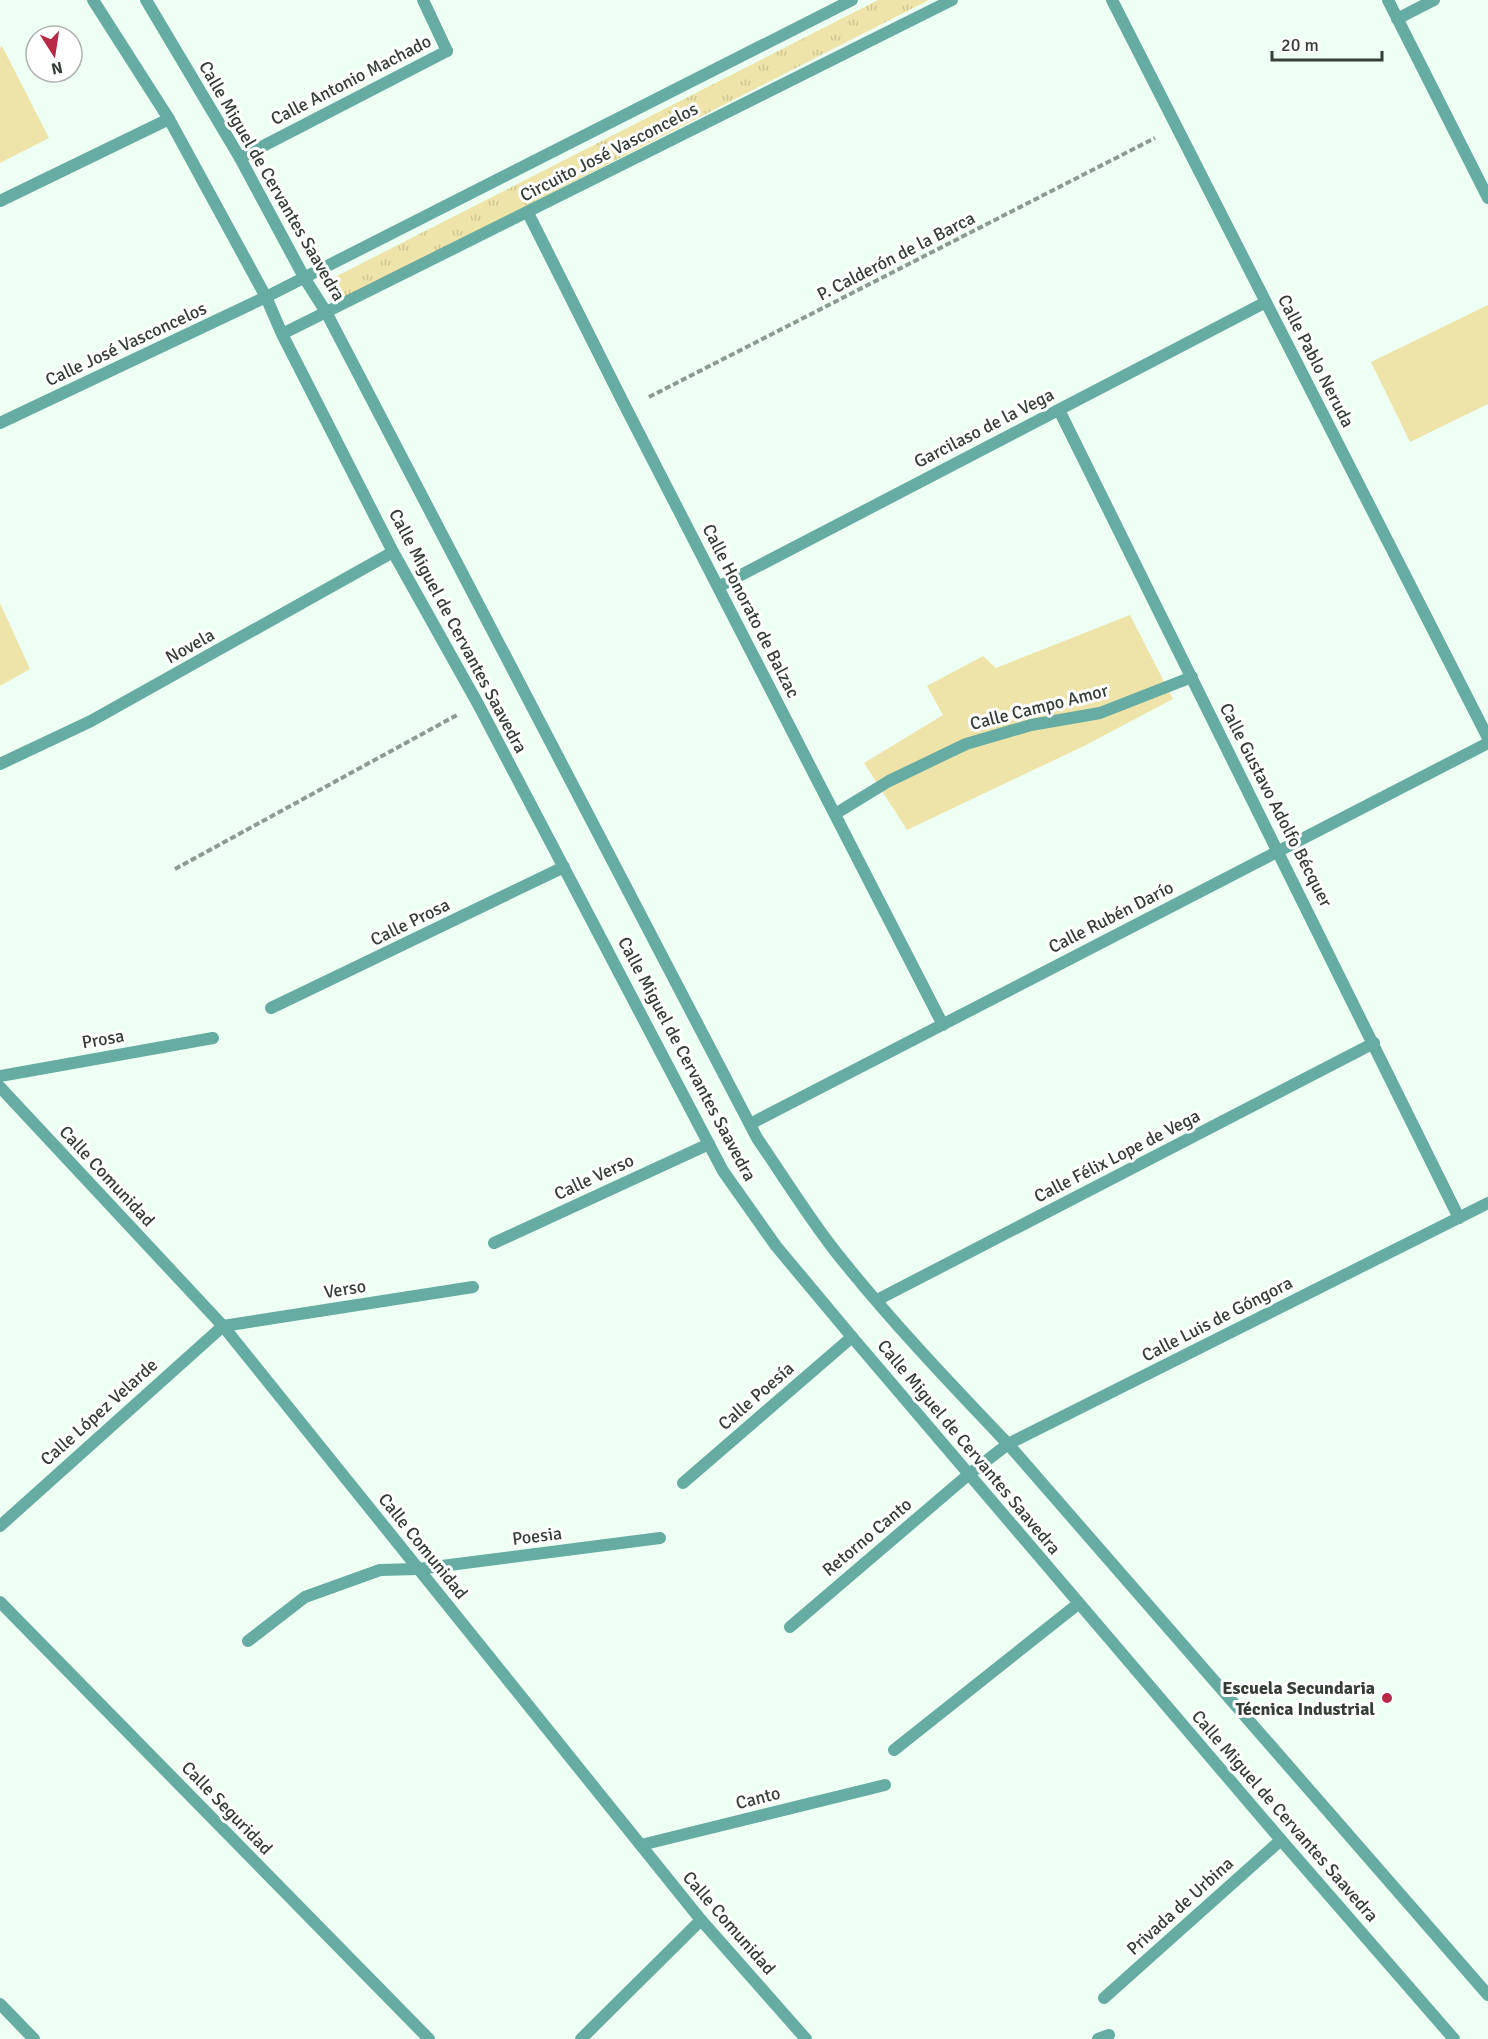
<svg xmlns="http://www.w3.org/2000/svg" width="1488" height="2039" font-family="Signika,sans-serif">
	<defs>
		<pattern id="grass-tufts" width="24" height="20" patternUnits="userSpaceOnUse" patternTransform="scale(1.5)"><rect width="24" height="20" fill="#eee4a9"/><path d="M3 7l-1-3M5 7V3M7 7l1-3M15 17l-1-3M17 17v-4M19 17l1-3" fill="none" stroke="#cdc592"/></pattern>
	</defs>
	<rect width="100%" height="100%" fill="#eefff3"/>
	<path fill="url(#grass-tufts)" d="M 878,0 L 929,0 L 344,299 L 333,278 Z"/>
	<path fill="#eee4a9" d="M 2,46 L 49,138 L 0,163 L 0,48 Z
		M 1488,305 L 1488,404 L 1410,442 L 1371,362 Z
		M 0,603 L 30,669 L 0,686 Z
		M 1130,615 L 1173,699 L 1086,745 L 907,830 L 864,763 L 943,715 L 927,686 L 983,656 L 996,668 Z"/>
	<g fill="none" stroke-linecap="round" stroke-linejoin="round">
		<path stroke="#8d9a91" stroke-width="4" stroke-dasharray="6 3" stroke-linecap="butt" d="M 649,397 L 1155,138
			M 175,869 L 457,715"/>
		<path stroke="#66aca2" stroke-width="12" d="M 240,158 L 447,51
			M 835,814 L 889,781 L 966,744 L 1031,725 L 1100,713 L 1192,677
			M 877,1300 L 1374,1043
			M 790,1627 L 968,1475"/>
		<path stroke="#66aca2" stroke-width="12" d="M 423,0 L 447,51
			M 1112,0 L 1488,738
			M 1388,0 L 1488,198
			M 1397,19 L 1434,0
			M 0,201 L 169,119
			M 528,213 L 626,408 L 943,1025
			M 1059,410 L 1459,1218
			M 0,423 L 266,297
			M 718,587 L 1266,302
			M 0,764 L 91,721 L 393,552
			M 271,1008 L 564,867
			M 0,1076 L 213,1038
			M 750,1124 L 1488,743
			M 494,1243 L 709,1144
			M 968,1475 L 1008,1444 L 1488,1203
			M 683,1483 L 852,1337
			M 0,1526 L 223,1326 L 473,1287
			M 0,1602 L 429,2039
			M 248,1641 L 305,1597 L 380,1570 L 418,1569 L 660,1538
			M 894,1750 L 1078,1604
			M 641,1845 L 885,1785
			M 1104,1998 L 1281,1840
			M 0,2004 L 34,2039
			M 581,2039 L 701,1920
			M 1098,2039 L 1109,2035"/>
		<path stroke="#66aca2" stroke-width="12" d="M 93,0 L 169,119 L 266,297 L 282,334 L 393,552 L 478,704 L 723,1171 L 776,1246 L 852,1337 L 1281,1840 L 1454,2039
			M 146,0 L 240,158 L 305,279 L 326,312 L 757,1138 C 783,1176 807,1215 835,1251 C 888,1318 948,1381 1008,1444 L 1488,1995
			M 266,297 L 852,0
			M 282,334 L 952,0
			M 0,1087 L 223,1326 L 701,1920 L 806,2039"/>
	</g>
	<circle fill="#b92845" stroke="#fff" stroke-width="2" cx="1387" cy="1698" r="6"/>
	<g text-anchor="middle" stroke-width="6" stroke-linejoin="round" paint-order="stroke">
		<g font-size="18" fill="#353f38" stroke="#fff">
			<text transform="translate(351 80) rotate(-27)" y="6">Calle Antonio Machado</text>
			<text transform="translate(609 152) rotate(-27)" y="6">Circuito José Vasconcelos</text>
			<text transform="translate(272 181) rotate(60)" y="6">Calle Miguel de Cervantes Saavedra</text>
			<text transform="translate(896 256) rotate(-27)" y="6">P. Calderón de la Barca</text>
			<text transform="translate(126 344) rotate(-25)" y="6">Calle José Vasconcelos</text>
			<text transform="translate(1316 361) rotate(63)" y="6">Calle Pablo Neruda</text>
			<text transform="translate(984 428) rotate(-27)" y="6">Garcilaso de la Vega</text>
			<text transform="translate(751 611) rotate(63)" y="6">Calle Honorato de Balzac</text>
			<text transform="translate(458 631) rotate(62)" y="6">Calle Miguel de Cervantes Saavedra</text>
			<text transform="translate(190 646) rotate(-29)" y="6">Novela</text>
			<text transform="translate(1039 707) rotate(-14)" y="6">Calle Campo Amor</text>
			<text transform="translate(1276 805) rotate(63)" y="6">Calle Gustavo Adolfo Bécquer</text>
			<text transform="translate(1111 917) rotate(-27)" y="6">Calle Rubén Darío</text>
			<text transform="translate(410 922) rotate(-26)" y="6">Calle Prosa</text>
			<text transform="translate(103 1039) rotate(-10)" y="6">Prosa</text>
			<text transform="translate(687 1059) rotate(62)" y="6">Calle Miguel de Cervantes Saavedra</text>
			<text transform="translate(1117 1156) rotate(-27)" y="6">Calle Félix Lope de Vega</text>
			<text transform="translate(107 1176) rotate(47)" y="6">Calle Comunidad</text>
			<text transform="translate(594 1177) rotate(-25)" y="6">Calle Verso</text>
			<text transform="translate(345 1289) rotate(-9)" y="6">Verso</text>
			<text transform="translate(1217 1319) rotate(-27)" y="6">Calle Luis de Góngora</text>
			<text transform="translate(756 1396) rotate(-41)" y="6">Calle Poesía</text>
			<text transform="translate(99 1412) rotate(-42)" y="6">Calle López Velarde</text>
			<text transform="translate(969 1447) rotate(50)" y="6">Calle Miguel de Cervantes Saavedra</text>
			<text transform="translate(537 1536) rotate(-7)" y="6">Poesia</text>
			<text transform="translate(867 1537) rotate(-40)" y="6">Retorno Canto</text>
			<text transform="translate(423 1546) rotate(51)" y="6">Calle Comunidad</text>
			<text transform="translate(758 1798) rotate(-14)" y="6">Canto</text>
			<text transform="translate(227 1808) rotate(46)" y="6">Calle Seguridad</text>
			<text transform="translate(1285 1816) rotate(49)" y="6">Calle Miguel de Cervantes Saavedra</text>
			<text transform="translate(1180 1906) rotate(-42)" y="6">Privada de Urbina</text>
			<text transform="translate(729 1923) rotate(49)" y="6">Calle Comunidad</text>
		</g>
		<g font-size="18" font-weight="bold" fill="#353f38" stroke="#fff" text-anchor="end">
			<text x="1375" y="1694">Escuela Secundaria<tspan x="1375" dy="21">Técnica Industrial</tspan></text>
		</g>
	</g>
	<g transform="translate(54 54) rotate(168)"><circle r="28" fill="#ffffff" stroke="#aeb2af" stroke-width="1.5"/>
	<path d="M0-4.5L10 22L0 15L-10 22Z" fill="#b92845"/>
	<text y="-9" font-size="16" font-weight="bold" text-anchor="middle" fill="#353f38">N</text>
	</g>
	<path d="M1272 51v9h110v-9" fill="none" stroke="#353f38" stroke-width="3"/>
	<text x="1281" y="51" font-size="18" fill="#353f38" stroke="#ffffff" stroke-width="4.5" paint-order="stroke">20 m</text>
</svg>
